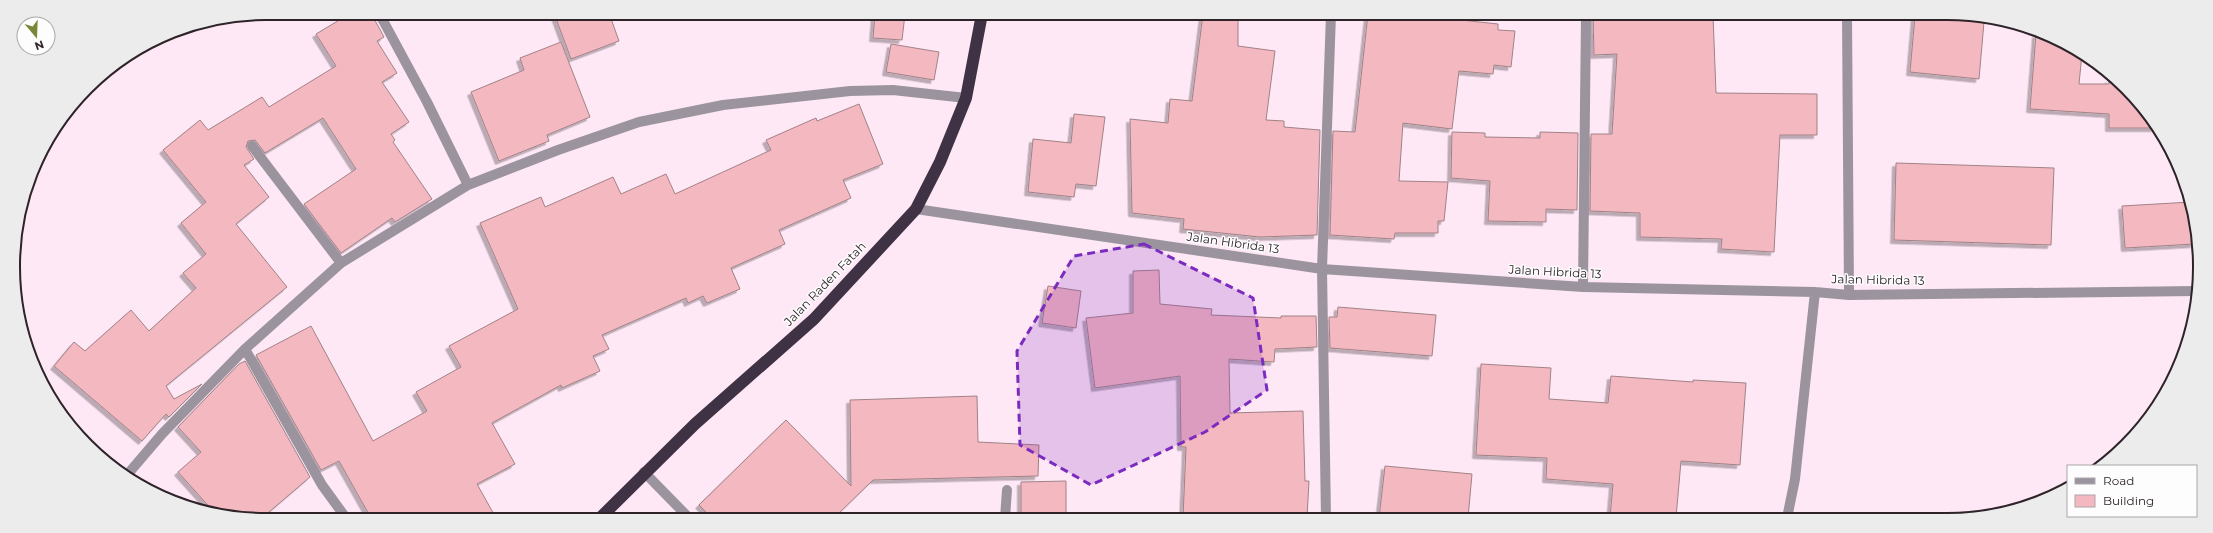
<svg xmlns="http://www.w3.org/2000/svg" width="2213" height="533" font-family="Montserrat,sans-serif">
	<defs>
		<filter id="shadow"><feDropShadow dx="-3.5" dy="3.5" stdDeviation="0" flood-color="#0004"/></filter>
	</defs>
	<rect width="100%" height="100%" fill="#ffe8f6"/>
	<path fill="#f4b8c1" stroke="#a08286" filter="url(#shadow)" d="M 351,13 L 371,13 L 384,37 L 377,41 L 397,73 L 382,82 L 409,122 L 391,134 L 395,140 L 393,142 L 432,199 L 395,222 L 392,218 L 341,253 L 304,204 L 356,169 L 323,118 L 265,153 L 255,140 L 248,141 L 246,147 L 254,159 L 244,165 L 269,197 L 236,224 L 287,287 L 166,386 L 174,399 L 202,384 L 169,417 L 166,414 L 142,441 L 54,366 L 74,342 L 85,351 L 131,310 L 149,331 L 196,288 L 183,273 L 206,254 L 181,223 L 206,202 L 163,150 L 200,120 L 208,130 L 262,97 L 269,107 L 336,66 L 316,34 Z
		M 554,13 L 609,13 L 619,41 L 571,59 Z
		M 875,14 L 905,14 L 902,40 L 873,38 Z
		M 1203,14 L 1238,14 L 1238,46 L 1275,51 L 1266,120 L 1284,121 L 1284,127 L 1320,130 L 1317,235 L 1260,237 L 1183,229 L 1184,219 L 1132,213 L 1130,119 L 1168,123 L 1170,99 L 1192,101 Z
		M 1368,14 L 1406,14 L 1498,24 L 1498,30 L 1515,31 L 1511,67 L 1494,65 L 1493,74 L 1459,71 L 1452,129 L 1403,123 L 1399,181 L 1448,182 L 1444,221 L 1438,221 L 1438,233 L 1395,233 L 1394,239 L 1330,235 L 1333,131 L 1355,132 Z
		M 1593,15 L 1713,15 L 1716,93 L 1817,94 L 1817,135 L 1780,135 L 1774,252 L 1721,249 L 1722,239 L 1640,237 L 1640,213 L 1590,211 L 1591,134 L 1612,134 L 1617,54 L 1594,55 Z
		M 1915,16 L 1984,22 L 1979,79 L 1910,72 Z
		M 2036,34 L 2073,47 L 2082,54 L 2079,84 L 2109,84 L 2109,79 L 2148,112 L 2155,128 L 2109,128 L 2109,114 L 2030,109 Z
		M 561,42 L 590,117 L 547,135 L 549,141 L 499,161 L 471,92 L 524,70 L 520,58 Z
		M 891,44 L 939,52 L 934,80 L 886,72 Z
		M 859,104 L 883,164 L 843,180 L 851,198 L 779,230 L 785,244 L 731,268 L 740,289 L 707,303 L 703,296 L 688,303 L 686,298 L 602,335 L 609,349 L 593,356 L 600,371 L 562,388 L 561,385 L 492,423 L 515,464 L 477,484 L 496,518 L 371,518 L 339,461 L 321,470 L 256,355 L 311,326 L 373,441 L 427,411 L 416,392 L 461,367 L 449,346 L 518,309 L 480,223 L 541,197 L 545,207 L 613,177 L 621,194 L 666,174 L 675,194 L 771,150 L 766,140 L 816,118 L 817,121 Z
		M 1074,114 L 1105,117 L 1096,186 L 1076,184 L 1074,197 L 1028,192 L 1033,139 L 1071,143 Z
		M 1452,132 L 1485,133 L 1485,137 L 1540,138 L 1540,132 L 1578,133 L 1577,210 L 1546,209 L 1546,222 L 1488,221 L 1490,181 L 1451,178 Z
		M 1896,163 L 2054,168 L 2051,245 L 1894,240 Z
		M 2191,202 L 2194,244 L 2125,248 L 2122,206 Z
		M 1159,270 L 1160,304 L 1212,309 L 1211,315 L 1281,318 L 1281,316 L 1316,316 L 1317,347 L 1275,349 L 1274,362 L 1229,359 L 1230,413 L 1303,411 L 1305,481 L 1309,481 L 1307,518 L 1183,518 L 1186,447 L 1181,447 L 1180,376 L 1095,388 L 1086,318 L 1133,313 L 1133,271 Z
		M 1048,286 L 1081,291 L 1076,328 L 1042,323 Z
		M 1338,307 L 1436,315 L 1432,356 L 1330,348 L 1329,317 L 1337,317 Z
		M 245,361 L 310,477 L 262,518 L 233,518 L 213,511 L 178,472 L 201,452 L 178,427 L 239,364 Z
		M 1481,364 L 1551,368 L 1549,399 L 1608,403 L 1611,376 L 1693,382 L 1693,380 L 1746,383 L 1740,465 L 1681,461 L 1676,518 L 1610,518 L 1613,484 L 1546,479 L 1547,458 L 1476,455 Z
		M 977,396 L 978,442 L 1039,445 L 1038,476 L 873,480 L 834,518 L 712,518 L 699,505 L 786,420 L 851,486 L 850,400 Z
		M 1385,466 L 1472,474 L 1468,518 L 1379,518 Z
		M 1066,481 L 1066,515 L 1021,515 L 1021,482 Z"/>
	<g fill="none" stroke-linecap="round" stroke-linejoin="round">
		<path stroke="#9b949f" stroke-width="10" d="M 379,13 L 427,102 L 468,185
			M 1847,15 L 1849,295
			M 916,209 L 1322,269 L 1583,287 L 1815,292 L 1849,295 L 2197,291
			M 341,263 L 468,185 L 558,150 L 639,122 L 723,105 L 850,91 L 893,90 L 966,98
			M 1583,287 L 1586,15
			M 245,349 L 322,485 L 346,518
			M 644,472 L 689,518
			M 127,475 L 162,434 L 245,349 L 341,263 L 252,146
			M 1005,518 L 1007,490
			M 1326,518 L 1322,269 L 1331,14
			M 1787,518 L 1795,479 L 1815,292"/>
		<path stroke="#3f3245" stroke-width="12" d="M 600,518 L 695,424 L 814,319 L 916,209 L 940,162 L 966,98 L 982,14"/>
	</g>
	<path fill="#7b2cbf" fill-opacity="0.2" stroke="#7b2cbf" stroke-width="3" stroke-dasharray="8 5" stroke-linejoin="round" d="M 1144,244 L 1253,298 L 1267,390 L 1205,432 L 1091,485 L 1020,445 L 1017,351 L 1074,256 Z"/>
	<g text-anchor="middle" stroke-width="3" stroke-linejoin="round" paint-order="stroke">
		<g font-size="12" fill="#2d2329" stroke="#fdfdfd">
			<text transform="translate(1233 243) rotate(8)" y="4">Jalan Hibrida 13</text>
			<text transform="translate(1555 272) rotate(3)" y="4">Jalan Hibrida 13</text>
			<text transform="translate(1878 280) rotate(1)" y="4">Jalan Hibrida 13</text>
			<text transform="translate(825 284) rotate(-46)" y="4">Jalan Raden Fatah</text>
		</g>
	</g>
	<path d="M0 0H2213V533H0ZM266 20H1947A246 246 0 0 1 2193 266V267A246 246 0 0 1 1947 513H266A246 246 0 0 1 20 267V266A246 246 0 0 1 266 20Z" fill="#ececec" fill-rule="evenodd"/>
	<path fill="none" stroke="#2d2329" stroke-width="2" d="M266 20H1947A246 246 0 0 1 2193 266V267A246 246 0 0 1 1947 513H266A246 246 0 0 1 20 267V266A246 246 0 0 1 266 20Z"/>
	<rect x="2067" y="465" width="130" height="52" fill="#fdfdfd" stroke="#aaa6a8"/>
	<rect x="2075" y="478" width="20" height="6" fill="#9b949f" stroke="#aaa6a8"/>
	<text x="2103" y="485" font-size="12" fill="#2d2329">Road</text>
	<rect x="2075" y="495" width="20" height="12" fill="#f4b8c1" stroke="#aaa6a8"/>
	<text x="2103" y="505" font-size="12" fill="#2d2329">Building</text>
	<g transform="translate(36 36) rotate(161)"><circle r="19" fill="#fdfdfd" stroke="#aaa6a8"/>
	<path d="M0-3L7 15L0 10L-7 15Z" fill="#798836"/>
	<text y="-6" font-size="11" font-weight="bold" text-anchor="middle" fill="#2d2329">N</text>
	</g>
</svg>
